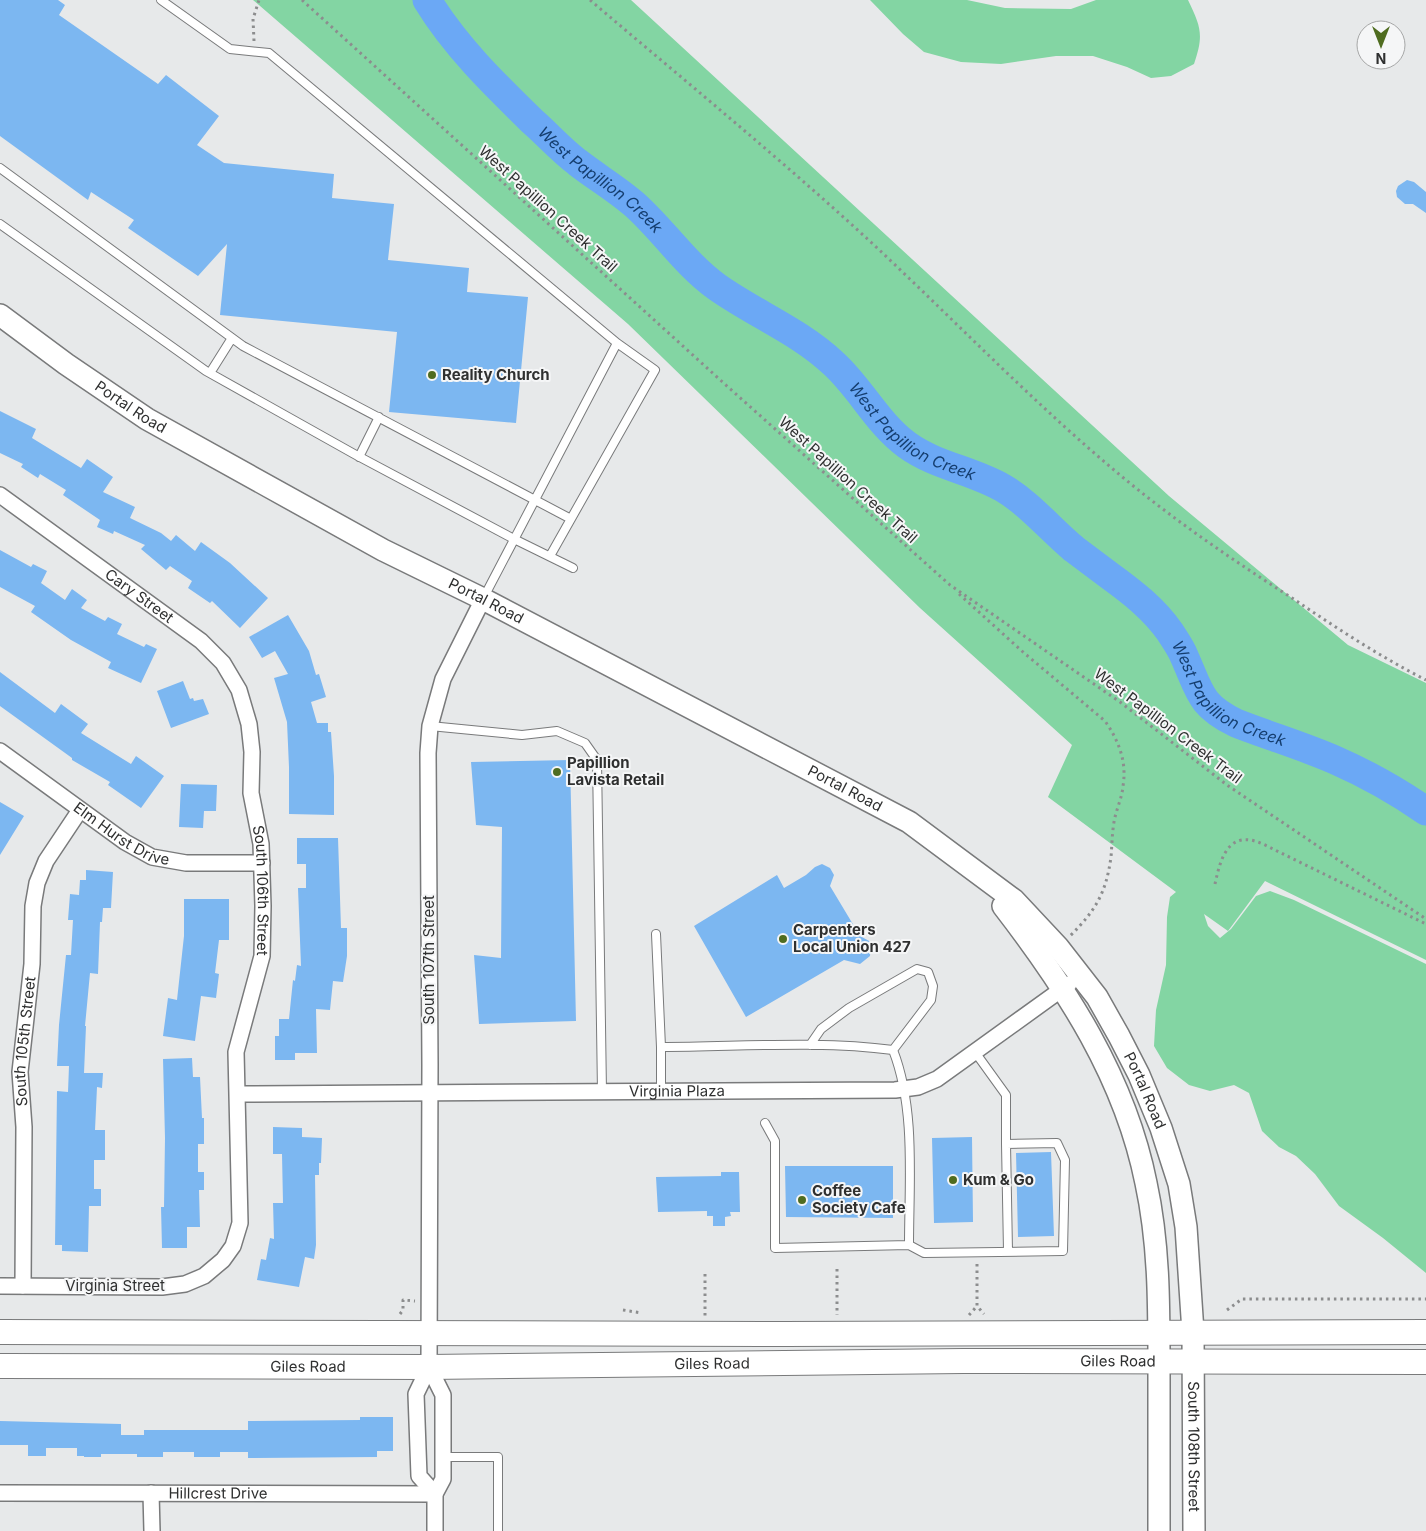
<svg xmlns="http://www.w3.org/2000/svg" width="1426" height="1531" font-family="Inter,sans-serif">
	<rect width="100%" height="100%" fill="#e7e9ea"/>
	<path fill="#83d5a3" d="M 253,0 L 631,0 L 1169,496 L 1348,645 L 1426,683 L 1426,960 L 1265,881 L 1228,931 L 1204,914 L 1208,926 L 1220,938 L 1231,929 L 1256,896 L 1270,891 L 1294,900 L 1426,964 L 1426,1273 L 1383,1238 L 1339,1206 L 1315,1174 L 1296,1156 L 1279,1147 L 1262,1131 L 1249,1093 L 1234,1085 L 1210,1091 L 1189,1085 L 1167,1068 L 1154,1046 L 1156,1010 L 1166,965 L 1167,917 L 1170,897 L 1176,892 L 1048,797 L 1072,745 L 920,608 L 628,324 Z
		M 870,0 L 967,0 L 1005,8 L 1071,9 L 1096,0 L 1188,0 C 1201,27 1204,35 1194,64 L 1171,76 L 1151,78 L 1127,67 L 1093,56 L 1056,56 L 1001,64 L 961,62 L 924,52 L 903,34 Z"/>
	<g fill="none" stroke-linecap="round" stroke-linejoin="round">
		<path stroke="#6ba8f5" stroke-width="29" id="s1" d="M 427,0 C 455,46 494,84 532,121 C 547,134 561,150 577,162 C 596,177 617,189 635,205 C 664,231 685,264 717,287 C 755,314 799,331 833,363 C 860,387 877,423 907,445 C 936,466 972,470 1003,488 C 1030,504 1050,529 1074,549 C 1086,558 1098,567 1110,576 C 1132,592 1154,609 1170,632 C 1175,640 1181,648 1184,656 C 1200,691 1199,705 1236,723 C 1269,736 1303,746 1335,760 C 1367,774 1397,791 1426,811"/>
	</g>
	<path fill="#7cb7f1" d="M 0,0 L 58,0 L 65,5 L 59,15 L 158,84 L 166,75 L 219,116 L 197,145 L 224,163 L 334,174 L 332,198 L 394,204 L 388,260 L 469,268 L 467,292 L 528,297 L 516,423 L 389,412 L 397,332 L 220,315 L 227,244 L 198,276 L 128,228 L 134,220 L 91,192 L 88,200 L 0,136 Z
		M 1407,180 L 1414,182 L 1426,192 L 1426,213 L 1413,204 L 1405,204 L 1397,197 L 1396,191 L 1398,186 Z
		M 0,411 L 36,429 L 32,438 L 81,468 L 87,459 L 113,477 L 103,492 L 135,507 L 130,518 L 161,533 L 171,541 L 176,535 L 195,551 L 201,542 L 230,563 L 268,598 L 240,628 L 212,601 L 210,603 L 188,588 L 192,581 L 170,566 L 166,570 L 141,549 L 145,545 L 114,531 L 113,534 L 97,527 L 100,520 L 63,495 L 66,490 L 40,474 L 38,478 L 21,467 L 23,464 L 0,453 Z
		M 0,550 L 31,567 L 33,564 L 47,571 L 41,583 L 65,600 L 72,589 L 87,600 L 81,608 L 105,621 L 108,617 L 122,624 L 117,634 L 144,647 L 146,644 L 157,649 L 141,683 L 108,668 L 111,662 L 71,640 L 31,612 L 35,606 L 0,587 Z
		M 288,615 L 309,651 L 316,675 L 319,674 L 326,697 L 311,702 L 317,723 L 328,723 L 328,732 L 331,732 L 334,776 L 334,815 L 289,814 L 289,767 L 287,722 L 274,678 L 288,674 L 275,651 L 262,658 L 249,637 Z
		M 0,672 L 55,713 L 61,704 L 88,724 L 81,733 L 131,764 L 136,756 L 164,776 L 141,808 L 108,785 L 110,782 L 72,760 L 72,758 L 0,706 Z
		M 183,681 L 190,699 L 193,698 L 194,701 L 203,699 L 209,714 L 171,728 L 157,691 Z
		M 570,760 L 576,1021 L 479,1024 L 474,955 L 501,958 L 502,827 L 476,825 L 471,762 Z
		M 181,784 L 217,785 L 216,811 L 204,811 L 203,828 L 179,827 Z
		M 0,802 L 24,816 L 0,855 Z
		M 297,838 L 338,838 L 341,928 L 347,928 L 347,956 L 343,982 L 333,981 L 330,1010 L 316,1009 L 317,1053 L 295,1053 L 295,1060 L 275,1060 L 275,1036 L 279,1036 L 279,1019 L 289,1019 L 293,980 L 295,981 L 297,965 L 301,966 L 298,888 L 306,888 L 306,864 L 297,864 Z
		M 822,864 L 830,868 L 834,875 L 830,886 L 860,936 L 871,942 L 870,956 L 860,964 L 844,960 L 746,1017 L 694,926 L 777,875 L 784,888 L 806,875 L 815,867 Z
		M 86,870 L 113,872 L 111,908 L 103,908 L 102,922 L 100,922 L 98,974 L 90,973 L 85,1026 L 86,1026 L 84,1073 L 103,1073 L 102,1088 L 97,1087 L 95,1130 L 105,1130 L 105,1160 L 94,1160 L 94,1189 L 101,1189 L 101,1206 L 89,1206 L 88,1252 L 62,1251 L 62,1245 L 55,1245 L 57,1091 L 68,1092 L 69,1066 L 57,1066 L 59,1025 L 66,955 L 71,955 L 73,920 L 68,920 L 70,894 L 79,895 L 80,880 L 86,880 Z
		M 184,899 L 229,899 L 229,940 L 219,940 L 215,973 L 219,974 L 216,998 L 201,996 L 195,1041 L 163,1036 L 168,998 L 177,1000 L 184,936 Z
		M 192,1058 L 193,1077 L 200,1077 L 202,1118 L 204,1118 L 204,1144 L 198,1144 L 198,1172 L 204,1172 L 204,1190 L 199,1190 L 200,1227 L 187,1227 L 187,1248 L 162,1248 L 161,1207 L 164,1207 L 165,1138 L 163,1059 Z
		M 273,1127 L 302,1128 L 302,1137 L 322,1138 L 321,1163 L 319,1163 L 319,1175 L 315,1175 L 316,1245 L 314,1259 L 305,1257 L 299,1287 L 257,1280 L 261,1259 L 266,1260 L 270,1238 L 274,1239 L 273,1203 L 283,1203 L 282,1154 L 273,1154 Z
		M 972,1137 L 973,1222 L 934,1223 L 932,1138 Z
		M 1051,1152 L 1054,1236 L 1018,1237 L 1016,1153 Z
		M 785,1166 L 893,1166 L 893,1218 L 786,1217 Z
		M 721,1172 L 739,1172 L 740,1212 L 730,1212 L 731,1216 L 725,1217 L 725,1226 L 713,1226 L 713,1216 L 707,1216 L 707,1211 L 658,1212 L 656,1177 L 721,1176 Z
		M 360,1417 L 393,1417 L 393,1451 L 377,1451 L 377,1457 L 248,1458 L 248,1452 L 220,1452 L 220,1457 L 194,1457 L 194,1452 L 163,1452 L 163,1457 L 137,1457 L 137,1454 L 101,1454 L 101,1457 L 84,1457 L 84,1456 L 77,1456 L 77,1448 L 46,1448 L 46,1456 L 28,1456 L 28,1445 L 0,1445 L 0,1421 L 121,1424 L 121,1435 L 144,1435 L 144,1430 L 248,1430 L 248,1421 L 360,1420 Z"/>
	<g fill="none" stroke-linecap="round" stroke-linejoin="round">
		<g stroke="#797a7b" stroke-width="10">
			<path id="service" d="M 161,0 L 230,49 L 269,53 L 617,343 L 484,597
				M 0,168 L 243,346 L 571,519
				M 0,224 L 206,371 L 356,455 L 514,539 L 573,568
				M 210,373 L 232,338
				M 359,457 L 379,417
				M 550,556 L 655,370 L 617,343
				M 430,726 L 522,735 L 557,731 L 585,743 L 597,760 L 602,1092
				M 656,934 L 661,1047 L 661,1092
				M 810,1045 L 821,1029 L 849,1008 L 917,969 L 928,972 L 933,986 L 931,1000 L 893,1050
				M 661,1047 C 738,1047 817,1040 893,1050 C 916,1109 909,1182 909,1245 L 924,1253 L 1063,1251 L 1065,1160 L 1057,1143 L 1006,1144 L 1006,1095 L 975,1052
				M 765,1123 L 775,1141 L 775,1248 L 909,1245
				M 1006,1144 L 1008,1251
				M 443,1457 L 498,1457 L 498,1531"/>
		</g>
		<g stroke="#797a7b" stroke-width="18">
			<g id="minor">
				<path id="s2" d="M 0,495 L 201,641 L 223,663 L 239,690 L 249,724 L 252,752 L 251,793 L 261,844 L 263,906 L 262,956 L 236,1052 L 240,1223 L 233,1246 L 223,1260 L 204,1276 L 185,1284 L 162,1287 L 0,1286"/>
				<path id="s3" d="M 0,751 L 125,842 L 152,857 L 186,863 L 262,863"/>
				<path id="s4" d="M 238,1094 L 895,1090 L 918,1087 L 937,1079 L 1069,984"/>
				<path id="s5" d="M 23,1286 L 24,1127 L 20,1072 L 32,964 L 33,906 L 37,883 L 46,861 L 80,810"/>
				<path d="M 429,1367 L 443,1395 L 443,1479 L 435,1494 L 435,1531"/>
				<path id="s6" d="M 0,1493 L 435,1494"/>
				<path d="M 151,1493 L 152,1531"/>
				<path d="M 435,1494 L 419,1476 L 416,1394 L 429,1367 L 430,1065 L 428,753 L 430,726 L 443,679 L 483,599"/>
			</g>
		</g>
		<g stroke="#797a7b" stroke-width="24">
			<g id="secondary">
				<path id="s7" d="M 0,315 L 66,364 L 147,419 L 383,550 L 483,599 L 909,822 L 1014,900 L 1058,947 L 1097,997 L 1119,1036 L 1139,1075 L 1161,1128 L 1179,1184 L 1186,1227 L 1193,1332 L 1194,1531"/>
				<path d="M 1003,906 C 1067,989 1125,1078 1146,1183 C 1159,1243 1159,1303 1159,1364 C 1159,1420 1159,1475 1159,1531"/>
			</g>
		</g>
		<g stroke="#797a7b" stroke-width="26">
			<g id="primary">
				<path d="M 0,1332 L 783,1334 L 1426,1332"/>
				<path id="s8" d="M 0,1366 L 429,1367 L 963,1361 L 1426,1362"/>
			</g>
		</g>
		<path stroke="#8c8d8e" stroke-width="3" stroke-dasharray="2.5 4" stroke-linecap="butt" d="M 302,0 L 728,387 L 950,585 L 1120,702 L 1227,785 L 1426,919
			M 590,0 C 685,81 782,160 874,245 C 952,318 1026,395 1107,464 C 1165,514 1228,557 1292,598 C 1335,627 1379,656 1426,680
			M 254,41 L 253,19 L 259,0
			M 959,594 L 1023,652 L 1105,721 C 1119,741 1127,762 1123,786 C 1122,798 1116,810 1114,822 C 1112,834 1112,845 1111,857 C 1106,893 1096,910 1070,936
			M 1215,884 C 1219,866 1225,836 1250,840 C 1258,841 1267,846 1275,850 L 1426,924
			M 977,1264 L 977,1306 L 984,1314
			M 837,1269 L 837,1315
			M 705,1274 L 705,1316
			M 623,1310 L 642,1313
			M 1227,1310 L 1242,1299 L 1426,1299
			M 400,1314 L 403,1310 L 403,1300 L 415,1301
			M 969,1315 L 977,1306"/>
		<use href="#service" stroke="#fff" stroke-width="8"/>
		<use href="#minor" stroke="#fff" stroke-width="15"/>
		<use href="#secondary" stroke="#fff" stroke-width="21"/>
		<use href="#primary" stroke="#fff" stroke-width="24"/>
	</g>
	<g fill="#4f6c20" stroke="#f5f6f7" stroke-width="2">
		<circle cx="432" cy="375" r="5"/>
		<circle cx="557" cy="772" r="5"/>
		<circle cx="783" cy="939" r="5"/>
		<circle cx="953" cy="1180" r="5"/>
		<circle cx="802" cy="1200" r="5"/>
	</g>
	<g text-anchor="middle" stroke-width="4" stroke-linejoin="round" paint-order="stroke">
		<g font-size="15" fill="#2f3030" stroke="#f5f6f7">
			<text transform="translate(548 209) rotate(42)" y="5">West Papillion Creek Trail</text>
			<text dy="5" stroke="none"><textPath href="#s7" startOffset="160">Portal Road</textPath></text>
			<text transform="translate(848 480) rotate(42)" y="5">West Papillion Creek Trail</text>
			<text dy="5" stroke="none"><textPath href="#s2" startOffset="172">Cary Street</textPath></text>
			<text dy="5" stroke="none"><textPath href="#s7" startOffset="565">Portal Road</textPath></text>
			<text transform="translate(1168 726) rotate(37)" y="5">West Papillion Creek Trail</text>
			<text dy="5" stroke="none"><textPath href="#s7" startOffset="970">Portal Road</textPath></text>
			<text dy="5" stroke="none"><textPath href="#s3" startOffset="148">Elm Hurst Drive</textPath></text>
			<text dy="5" stroke="none"><textPath href="#s2" startOffset="514">South 106th Street</textPath></text>
			<text transform="translate(429 960) rotate(-90)" y="5">South 107th Street</text>
			<text dy="5" stroke="none"><textPath href="#s5" startOffset="245">South 105th Street</textPath></text>
			<text dy="5" stroke="none"><textPath href="#s7" startOffset="1406">Portal Road</textPath></text>
			<text dy="5" stroke="none"><textPath href="#s4" startOffset="439">Virginia Plaza</textPath></text>
			<text x="115" y="1291">Virginia Street</text>
			<text dy="5" stroke="none"><textPath href="#s8" startOffset="1118">Giles Road</textPath></text>
			<text dy="5" stroke="none"><textPath href="#s8" startOffset="712">Giles Road</textPath></text>
			<text dy="5" stroke="none"><textPath href="#s8" startOffset="308">Giles Road</textPath></text>
			<text dy="5" stroke="none"><textPath href="#s7" startOffset="1769">South 108th Street</textPath></text>
			<text dy="5" stroke="none"><textPath href="#s6" startOffset="218">Hillcrest Drive</textPath></text>
		</g>
		<g font-size="15" font-weight="bold" fill="#2f3030" stroke="#f5f6f7" text-anchor="start">
			<text x="442" y="380">Reality Church</text>
			<text x="567" y="768">Papillion<tspan x="567" dy="17">Lavista Retail</tspan></text>
			<text x="793" y="935">Carpenters<tspan x="793" dy="17">Local Union 427</tspan></text>
			<text x="963" y="1185">Kum &amp; Go</text>
			<text x="812" y="1196">Coffee<tspan x="812" dy="17">Society Cafe</tspan></text>
		</g>
		<g font-size="16" font-style="italic" fill="#153e6f" stroke="#f5f6f7">
			<text dy="6" stroke="none"><textPath href="#s1" startOffset="251">West Papillion Creek</textPath></text>
			<text dy="6" stroke="none"><textPath href="#s1" startOffset="656">West Papillion Creek</textPath></text>
			<text dy="6" stroke="none"><textPath href="#s1" startOffset="1076">West Papillion Creek</textPath></text>
		</g>
	</g>
	<g transform="translate(1381 45) rotate(180)"><circle r="24" fill="#f5f6f7" stroke="#a6a7a7"/>
	<path d="M0-4L9 19L0 12L-9 19Z" fill="#4f6c20"/>
	<text y="-8" font-size="14" font-weight="bold" text-anchor="middle" fill="#2f3030">N</text>
	</g>
</svg>
